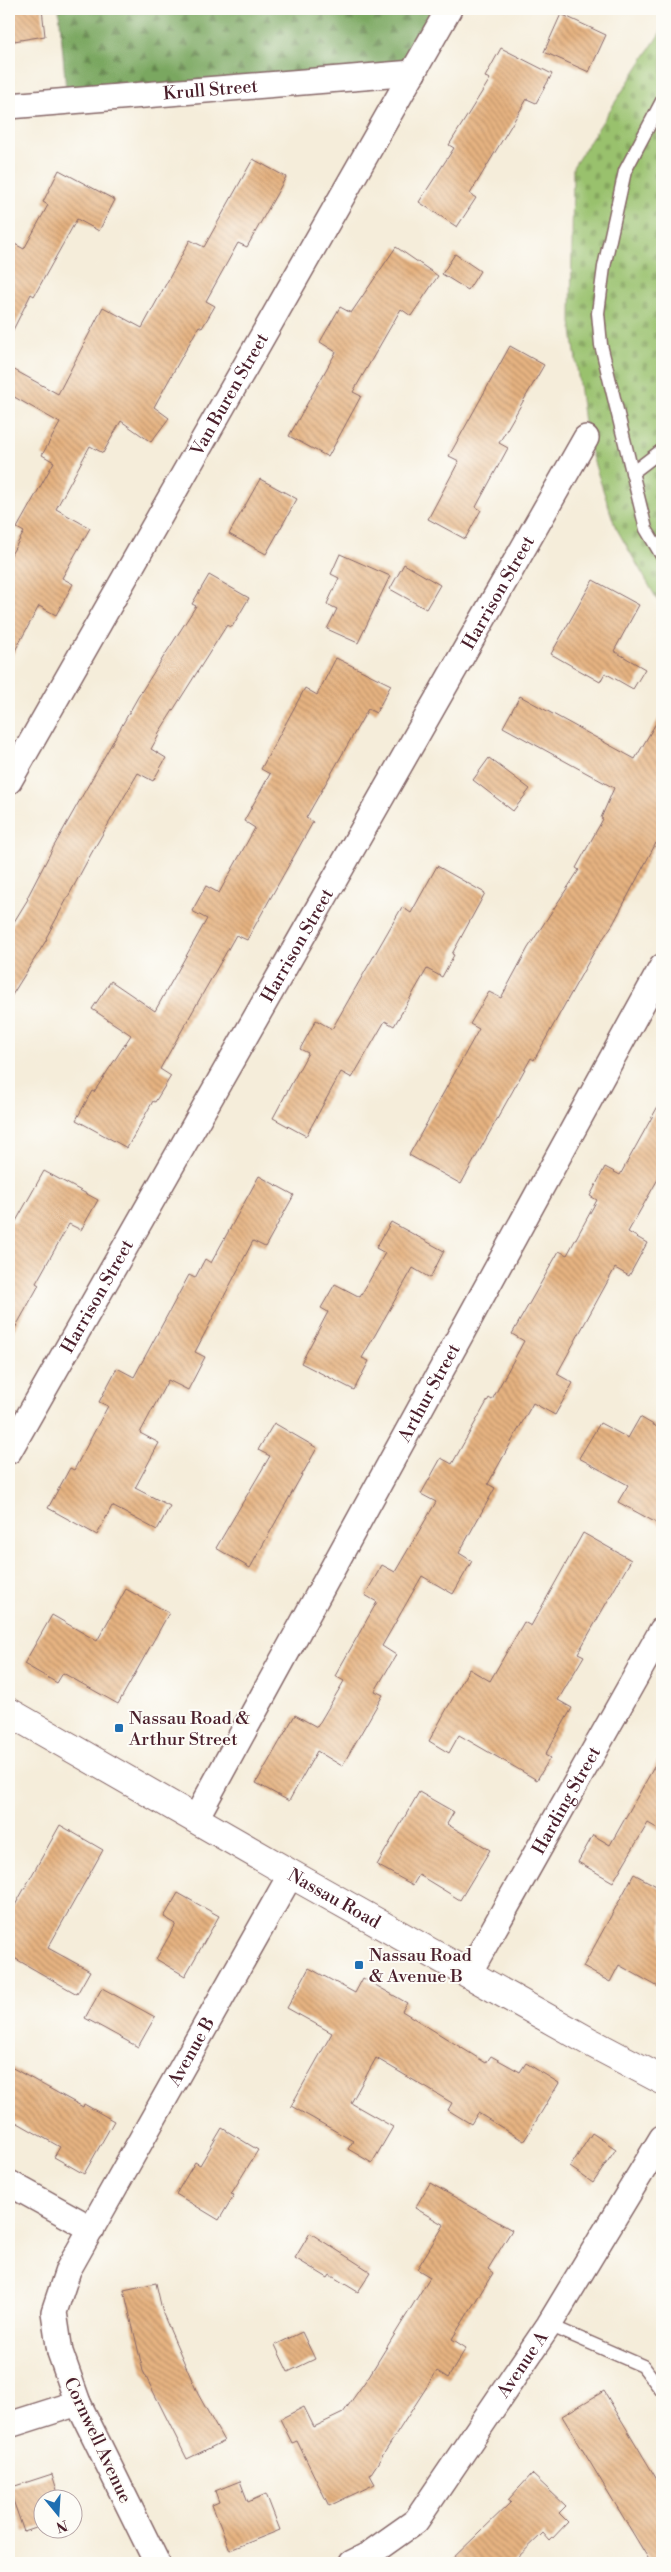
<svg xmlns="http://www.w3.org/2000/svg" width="671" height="2572" font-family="'Libre Bodoni',serif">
	<defs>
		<pattern id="forest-firs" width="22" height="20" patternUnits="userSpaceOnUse" patternTransform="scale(1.25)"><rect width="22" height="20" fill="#7aa760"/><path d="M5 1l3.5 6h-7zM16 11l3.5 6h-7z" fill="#66874f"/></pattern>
		<pattern id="cemetery-stones" width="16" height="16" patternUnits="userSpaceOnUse" patternTransform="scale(1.25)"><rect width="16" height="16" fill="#99c16d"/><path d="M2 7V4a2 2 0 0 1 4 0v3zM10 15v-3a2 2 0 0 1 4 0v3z" fill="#85a55f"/></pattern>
		<pattern id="building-back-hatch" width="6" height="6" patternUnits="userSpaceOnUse" patternTransform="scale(1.25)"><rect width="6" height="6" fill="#e6b381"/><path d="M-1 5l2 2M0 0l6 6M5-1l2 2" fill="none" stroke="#bc916a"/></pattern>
	</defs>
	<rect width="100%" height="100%" fill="#fdfcf7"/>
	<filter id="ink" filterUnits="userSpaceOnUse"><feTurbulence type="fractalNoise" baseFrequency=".02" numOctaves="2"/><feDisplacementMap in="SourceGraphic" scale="10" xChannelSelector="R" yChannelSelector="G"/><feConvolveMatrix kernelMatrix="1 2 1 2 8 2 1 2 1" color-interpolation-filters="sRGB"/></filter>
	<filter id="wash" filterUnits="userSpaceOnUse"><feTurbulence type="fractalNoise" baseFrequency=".0096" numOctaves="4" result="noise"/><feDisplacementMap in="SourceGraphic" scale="20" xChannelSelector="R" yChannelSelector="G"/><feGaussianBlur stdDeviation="1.12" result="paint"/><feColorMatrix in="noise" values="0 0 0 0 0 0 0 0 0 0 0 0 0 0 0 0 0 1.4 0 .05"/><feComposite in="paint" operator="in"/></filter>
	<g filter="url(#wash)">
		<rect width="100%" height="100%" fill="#f5edda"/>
		<path fill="url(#forest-firs)" stroke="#626346" d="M 59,9 L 449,9 L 413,73 L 67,102 Z"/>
		<path fill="url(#cemetery-stones)" stroke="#72704c" d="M 662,30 L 662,608 L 615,526 L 586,438 L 571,322 L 573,167 Z"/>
		<g id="blocks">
			<path fill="url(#building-back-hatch)" d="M 10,9 L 42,9 L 45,36 L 14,41 Z
				M 561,14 L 606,35 L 589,72 L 544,52 Z
				M 501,48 L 552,74 L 536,103 L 527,99 L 470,194 L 476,198 L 457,227 L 419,202 L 454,148 L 449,145 L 490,79 L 485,77 Z
				M 253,159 L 286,177 L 247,247 L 238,243 L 206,301 L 215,306 L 202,328 L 199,326 L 154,407 L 169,418 L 151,442 L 121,421 L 103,453 L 90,446 L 56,509 L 90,528 L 62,578 L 73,584 L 56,615 L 39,606 L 9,662 L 9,558 L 24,532 L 17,528 L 54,462 L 42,455 L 60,423 L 9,394 L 9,367 L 58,394 L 103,307 L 142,328 L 190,240 L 204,247 Z
				M 59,170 L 115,200 L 99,231 L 77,219 L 34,296 L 31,294 L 9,338 L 9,241 L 24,249 L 48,205 L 43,202 Z
				M 396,247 L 438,276 L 411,316 L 401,309 L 353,392 L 361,396 L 328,457 L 289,436 L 336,352 L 320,342 L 340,307 L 351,313 Z
				M 455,254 L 480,271 L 468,290 L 442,274 Z
				M 510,346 L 544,365 L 499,443 L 508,448 L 476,507 L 481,510 L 465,539 L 428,519 L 459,461 L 449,456 Z
				M 260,479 L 297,499 L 266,554 L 229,534 Z
				M 340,554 L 390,576 L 358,643 L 327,629 L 337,609 L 327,604 L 339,578 L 331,574 Z
				M 404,564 L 440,585 L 426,609 L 390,589 Z
				M 209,575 L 249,598 L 232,627 L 227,625 L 158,734 L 159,735 L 151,749 L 166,758 L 153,781 L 138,773 L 91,854 L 46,938 L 47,939 L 9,1000 L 9,930 L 28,899 L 27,898 L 54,846 L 138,697 L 196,606 L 192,604 Z
				M 593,580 L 639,605 L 614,651 L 645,669 L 633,689 L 605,673 L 600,682 L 551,654 Z
				M 336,658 L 391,685 L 376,713 L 368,709 L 339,760 L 306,818 L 313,822 L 247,940 L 236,935 L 160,1069 L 171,1076 L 155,1102 L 153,1101 L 127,1148 L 76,1120 L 92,1091 L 94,1092 L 131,1035 L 92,1009 L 111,981 L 155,1011 L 207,919 L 192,911 L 206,886 L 219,893 L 255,828 L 244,821 L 270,774 L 261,769 L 305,688 L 317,695 Z
				M 520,696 L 635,759 L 662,713 L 662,846 L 656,843 L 613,924 L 594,952 L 534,1060 L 531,1058 L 461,1184 L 409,1155 L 479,1029 L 470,1024 L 489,992 L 501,998 L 528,948 L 579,870 L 576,868 L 603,819 L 601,818 L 614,788 L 503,727 Z
				M 489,758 L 530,789 L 513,811 L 473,780 Z
				M 437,866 L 485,893 L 452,954 L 454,955 L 442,977 L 427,969 L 394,1026 L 385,1021 L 352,1078 L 341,1072 L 306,1136 L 273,1118 L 308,1053 L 300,1049 L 316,1020 L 332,1029 L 402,907 L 411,913 Z
				M 662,1099 L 662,1172 L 628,1232 L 647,1243 L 629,1276 L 615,1268 L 557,1374 L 573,1383 L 555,1415 L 533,1403 L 488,1484 L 495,1488 L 459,1553 L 472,1561 L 453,1594 L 422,1576 L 382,1646 L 396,1655 L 375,1691 L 383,1695 L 342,1766 L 317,1751 L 289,1801 L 256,1783 L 295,1715 L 317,1727 L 344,1681 L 335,1676 L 377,1602 L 365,1595 L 382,1565 L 395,1572 L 436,1502 L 421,1494 L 441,1458 L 452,1464 L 489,1398 L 492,1400 L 524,1341 L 512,1334 L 559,1251 L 567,1255 L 597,1200 L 590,1196 L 605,1167 L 620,1175 Z
				M 44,1171 L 98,1200 L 81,1230 L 69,1224 L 36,1283 L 39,1285 L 9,1339 L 9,1220 L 15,1223 Z
				M 259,1176 L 294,1195 L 265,1247 L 253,1241 L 195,1352 L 205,1357 L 188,1390 L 168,1380 L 140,1433 L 159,1443 L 135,1488 L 170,1506 L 157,1530 L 112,1506 L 97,1535 L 48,1508 L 70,1468 L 74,1470 L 108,1406 L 99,1402 L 117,1368 L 134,1377 L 189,1275 L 195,1278 L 205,1259 L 211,1263 Z
				M 391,1222 L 444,1251 L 430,1278 L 413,1268 L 362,1358 L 369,1361 L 354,1390 L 301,1363 L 328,1312 L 321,1308 L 335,1284 L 360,1297 L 385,1253 L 376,1248 Z
				M 640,1417 L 662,1430 L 662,1526 L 618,1502 L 628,1485 L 579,1458 L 600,1423 L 628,1438 Z
				M 274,1423 L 317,1448 L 250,1568 L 216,1548 L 270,1456 L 258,1450 Z
				M 583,1533 L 631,1560 L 578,1653 L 584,1656 L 558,1700 L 572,1708 L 545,1755 L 550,1758 L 537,1780 L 459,1735 L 449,1753 L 429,1741 L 469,1669 L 490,1681 L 524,1622 L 531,1626 Z
				M 126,1589 L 169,1613 L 118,1704 L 63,1673 L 57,1683 L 24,1664 L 52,1615 L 97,1641 Z
				M 662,1753 L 662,1831 L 648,1823 L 613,1882 L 578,1862 L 593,1835 L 610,1845 Z
				M 419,1792 L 454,1812 L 447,1824 L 490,1850 L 460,1900 L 419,1875 L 413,1885 L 377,1865 Z
				M 60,1825 L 103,1850 L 48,1948 L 90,1971 L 77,1994 L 9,1955 L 9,1916 Z
				M 634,1874 L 662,1889 L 662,1989 L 619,1965 L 610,1982 L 583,1967 Z
				M 178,1893 L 219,1916 L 185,1976 L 156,1959 L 176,1924 L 164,1917 Z
				M 309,1968 L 355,1993 L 363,1978 L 407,2003 L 402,2011 L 486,2063 L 491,2056 L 520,2072 L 526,2063 L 559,2083 L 524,2141 L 478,2113 L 471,2124 L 448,2110 L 452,2103 L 376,2058 L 351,2103 L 393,2127 L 372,2163 L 348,2149 L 353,2141 L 291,2106 L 332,2033 L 287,2008 Z
				M 102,1988 L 155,2017 L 138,2047 L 85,2018 Z
				M 9,2066 L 83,2107 L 84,2104 L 114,2121 L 84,2174 L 54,2157 L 60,2147 L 9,2118 Z
				M 222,2128 L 258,2150 L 231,2194 L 234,2195 L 219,2220 L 176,2194 L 195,2162 L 200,2165 Z
				M 592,2133 L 616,2149 L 593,2183 L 570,2167 Z
				M 430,2183 L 512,2230 L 488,2269 L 493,2273 L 452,2339 L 466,2348 L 448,2378 L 437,2371 L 370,2475 L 375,2484 L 329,2506 L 297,2441 L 292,2443 L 280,2419 L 304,2407 L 314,2427 L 343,2413 L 369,2376 L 430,2277 L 417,2269 L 444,2225 L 415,2208 Z
				M 310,2233 L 371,2272 L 358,2292 L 330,2275 L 328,2278 L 295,2258 Z
				M 156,2283 L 163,2314 L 198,2394 L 224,2441 L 187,2459 L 143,2371 L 124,2290 Z
				M 302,2332 L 315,2359 L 288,2372 L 275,2345 Z
				M 604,2391 L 662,2488 L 662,2563 L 651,2563 L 562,2416 Z
				M 52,2474 L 60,2500 L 42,2500 L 42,2526 L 24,2532 L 13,2500 L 9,2500 L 9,2488 Z
				M 532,2474 L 566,2506 L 559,2513 L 568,2522 L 550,2541 L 543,2533 L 512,2563 L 448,2563 L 511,2502 L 508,2500 Z
				M 240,2481 L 248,2502 L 266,2494 L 280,2530 L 230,2550 L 212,2505 L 219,2502 L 215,2491 Z"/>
		</g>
	</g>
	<g filter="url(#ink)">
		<use href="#blocks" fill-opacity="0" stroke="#866768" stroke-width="1"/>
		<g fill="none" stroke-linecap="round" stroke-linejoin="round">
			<g stroke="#866768" stroke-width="15">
				<path id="service" d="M 662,101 L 625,171 L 604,267 L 598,313 L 601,345 L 646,529 L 662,556
					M 632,473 L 662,450
					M 549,2325 L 643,2366 L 662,2391"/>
			</g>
			<g stroke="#866768" stroke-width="28">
				<g id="minor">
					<path id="s1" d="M 9,106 L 413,73"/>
					<path id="s2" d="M 9,781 L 449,9"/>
					<path id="s3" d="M 9,1451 L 586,438"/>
					<path id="s4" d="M 196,1818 L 662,967"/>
					<path id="s5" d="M 469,1973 L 662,1630"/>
					<path d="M 9,2183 L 92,2229"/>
					<path d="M 9,2425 L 78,2403"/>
					<path id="s6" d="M 157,2563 L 78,2403 L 60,2352 L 54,2312 L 68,2270 L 291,1874"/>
					<path id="s7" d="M 352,2563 L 368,2555 L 416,2521 L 549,2325 L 662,2138"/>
				</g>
			</g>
			<g stroke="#866768" stroke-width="30">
				<g id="primary">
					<path id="s8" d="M 9,1712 L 291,1874 L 590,2042 L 662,2080"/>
				</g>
			</g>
			<use href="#service" stroke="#fff" stroke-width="12"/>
			<use href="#minor" stroke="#fff" stroke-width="25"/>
			<use href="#primary" stroke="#fff" stroke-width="28"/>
		</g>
	</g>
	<g fill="#1f6fb2" stroke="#fdfcf7" stroke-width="2">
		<rect x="114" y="1723" width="10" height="10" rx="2.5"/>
		<rect x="354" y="1960" width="10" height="10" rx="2.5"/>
	</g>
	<g text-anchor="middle" stroke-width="4" stroke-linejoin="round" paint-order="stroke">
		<g font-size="18" fill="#4a1f2b" stroke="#fdfcf7">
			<text dy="6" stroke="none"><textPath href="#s1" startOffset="202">Krull Street</textPath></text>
			<text dy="6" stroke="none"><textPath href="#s2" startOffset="445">Van Buren Street</textPath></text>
			<text dy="6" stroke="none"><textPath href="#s3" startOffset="988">Harrison Street</textPath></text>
			<text dy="6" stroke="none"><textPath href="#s3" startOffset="582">Harrison Street</textPath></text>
			<text dy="6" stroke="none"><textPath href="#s3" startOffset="178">Harrison Street</textPath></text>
			<text dy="6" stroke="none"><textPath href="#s4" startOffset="485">Arthur Street</textPath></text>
			<text dy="6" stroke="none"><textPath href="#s5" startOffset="198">Harding Street</textPath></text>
			<text dy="6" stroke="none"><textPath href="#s8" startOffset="375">Nassau Road</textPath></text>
			<text dy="6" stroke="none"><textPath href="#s6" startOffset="568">Avenue B</textPath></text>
			<text dy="6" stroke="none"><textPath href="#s7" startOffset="266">Avenue A</textPath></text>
			<text transform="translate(98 2440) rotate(65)" y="6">Cornwell Avenue</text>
		</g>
		<g font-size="18" fill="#4a1f2b" stroke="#fdfcf7" text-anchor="start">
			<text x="129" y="1724">Nassau Road &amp;<tspan x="129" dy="21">Arthur Street</tspan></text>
			<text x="369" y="1961">Nassau Road<tspan x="369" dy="21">&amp; Avenue B</tspan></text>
		</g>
	</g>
	<rect width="671" height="2572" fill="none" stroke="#fdfcf7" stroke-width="30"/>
	<g transform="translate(58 2514) rotate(162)"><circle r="24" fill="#fdfcf7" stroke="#b5a4a5"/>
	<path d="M0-4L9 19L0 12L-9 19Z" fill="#1f6fb2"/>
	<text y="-8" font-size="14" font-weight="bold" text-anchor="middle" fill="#4a1f2b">N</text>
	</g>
</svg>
